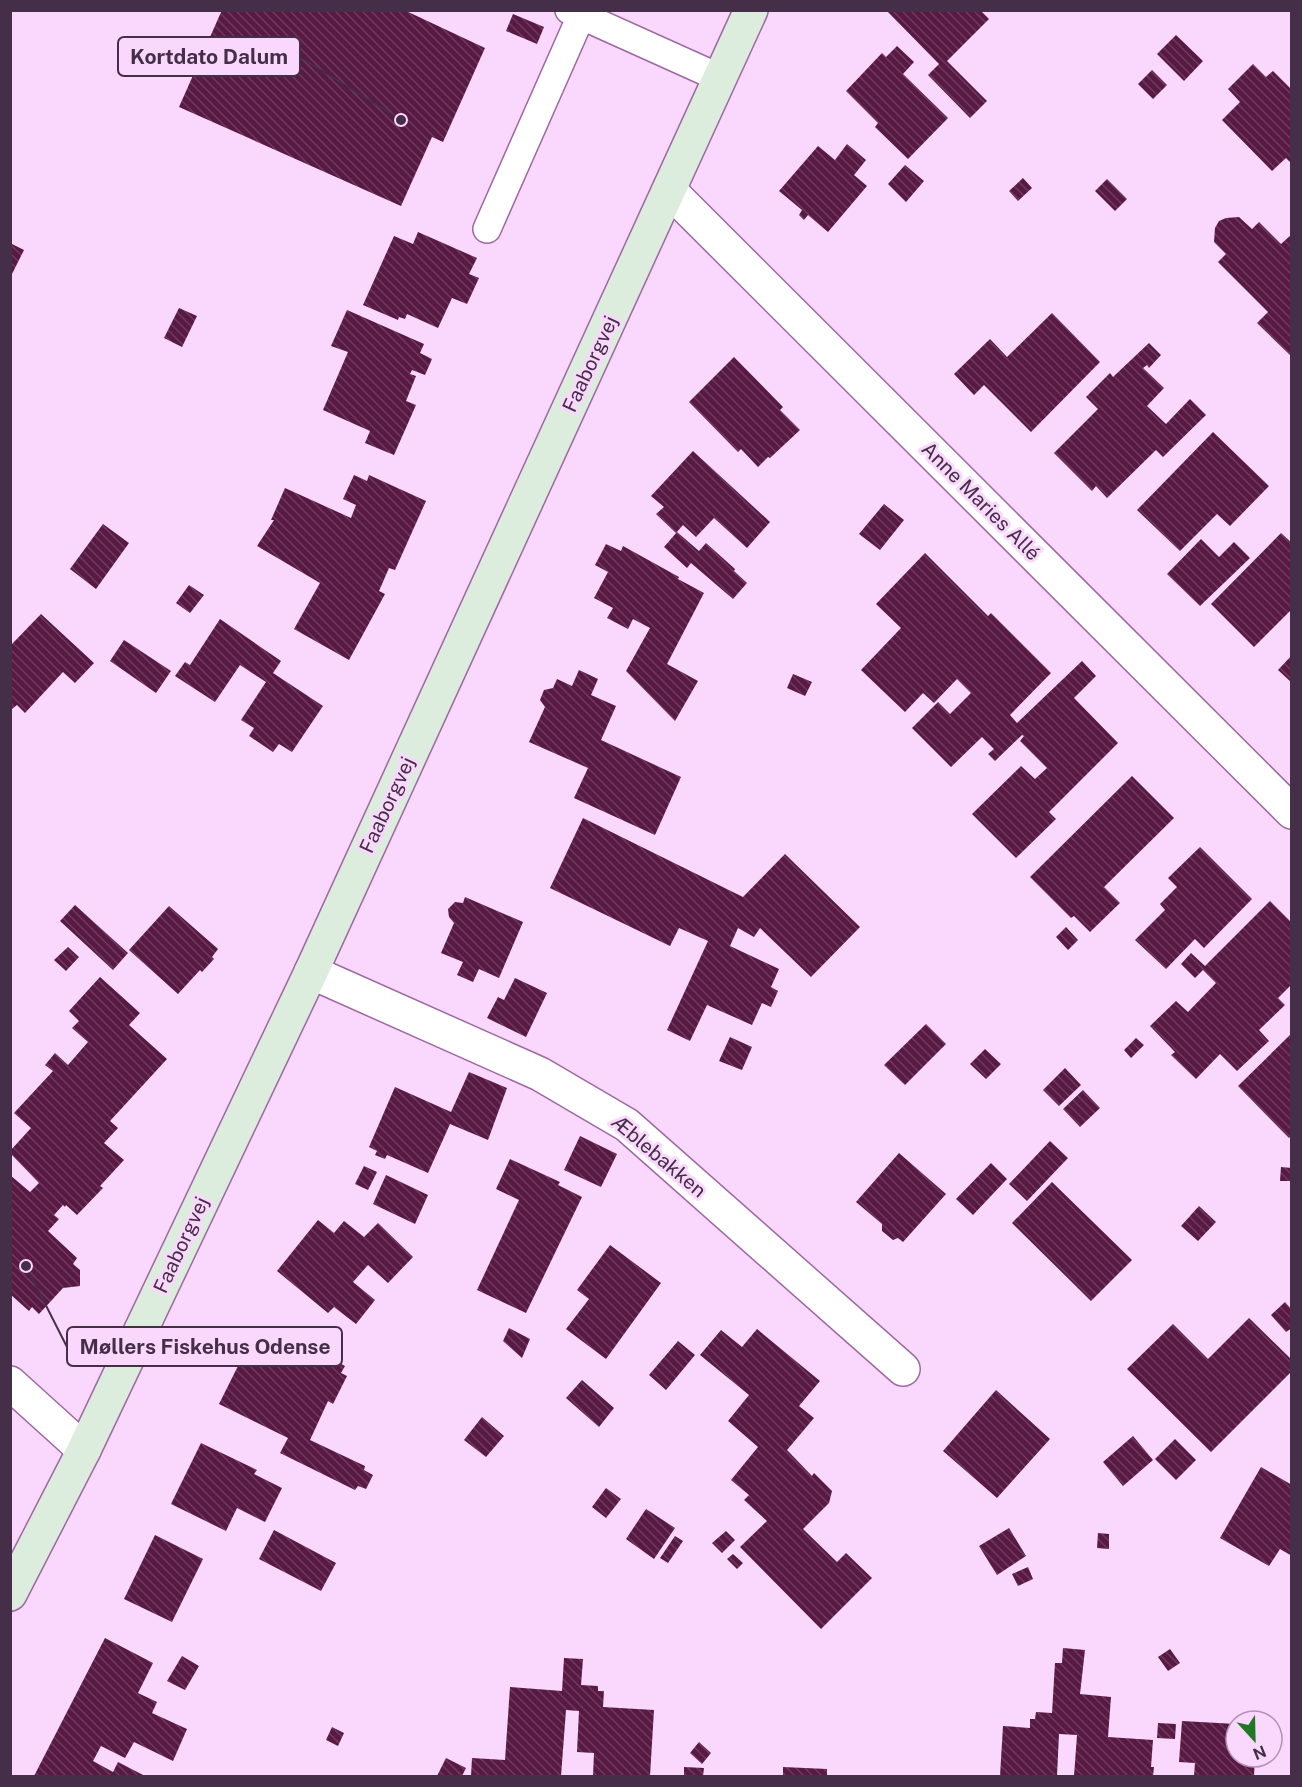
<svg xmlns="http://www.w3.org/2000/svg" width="1302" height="1787" font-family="'Public Sans',sans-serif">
	<defs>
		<pattern id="building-back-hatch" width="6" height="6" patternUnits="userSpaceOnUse" patternTransform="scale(1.5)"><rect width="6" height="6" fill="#581943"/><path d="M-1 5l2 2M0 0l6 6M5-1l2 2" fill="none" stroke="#6e3a5e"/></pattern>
	</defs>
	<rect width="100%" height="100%" fill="#fad7fd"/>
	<path fill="url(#building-back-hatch)" d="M 222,10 L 404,10 L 485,48 L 443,142 L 432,137 L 401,206 L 179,107 Z
		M 886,10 L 980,10 L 989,19 L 947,61 L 987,101 L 970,118 L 928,75 L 939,64 Z
		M 513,14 L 544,27 L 537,44 L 506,31 Z
		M 1176,35 L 1203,61 L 1184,81 L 1157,54 Z
		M 897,46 L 914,62 L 903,74 L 948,118 L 908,159 L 875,127 L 878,123 L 846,91 L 882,53 L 886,57 Z
		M 1253,64 L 1266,77 L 1273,71 L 1292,90 L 1292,164 L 1286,158 L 1272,171 L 1222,120 L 1240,102 L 1228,89 Z
		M 1152,70 L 1167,85 L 1153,99 L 1138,84 Z
		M 847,144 L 866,160 L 854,175 L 867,186 L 828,232 L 808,215 L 804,220 L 799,215 L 802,210 L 779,191 L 818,146 L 835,160 Z
		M 905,165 L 924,181 L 906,202 L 888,184 Z
		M 1023,178 L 1032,188 L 1018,201 L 1009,191 Z
		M 1107,179 L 1127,199 L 1115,211 L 1095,191 Z
		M 1239,217 L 1252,229 L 1259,222 L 1281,244 L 1292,234 L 1292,357 L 1257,323 L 1268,312 L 1218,262 L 1226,254 L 1214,242 L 1215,228 L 1219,221 L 1226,218 Z
		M 418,232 L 477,258 L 469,274 L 479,278 L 467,304 L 452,298 L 438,328 L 407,314 L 405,319 L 399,317 L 398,320 L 363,305 L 394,236 L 413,244 Z
		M 10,243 L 24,250 L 10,278 Z
		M 179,308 L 197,316 L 182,347 L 164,338 Z
		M 347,310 L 424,344 L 420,353 L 432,359 L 425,375 L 412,370 L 410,374 L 416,376 L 406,401 L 416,405 L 394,455 L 365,443 L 370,431 L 323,410 L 348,352 L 331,346 Z
		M 1052,313 L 1100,362 L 1031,432 L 984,385 L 974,395 L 954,374 L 990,339 L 1007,357 Z
		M 1149,343 L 1161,355 L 1149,368 L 1147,365 L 1143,368 L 1164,388 L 1147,406 L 1166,424 L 1190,399 L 1206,415 L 1163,457 L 1156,450 L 1107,498 L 1096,486 L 1092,491 L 1054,453 L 1098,409 L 1086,397 L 1110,373 L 1113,377 Z
		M 734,357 L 783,407 L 780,410 L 800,430 L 770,458 L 768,457 L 758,467 L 741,449 L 738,452 L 689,402 Z
		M 1213,432 L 1269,486 L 1230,526 L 1217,514 L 1180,551 L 1137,510 Z
		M 693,451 L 770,522 L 747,548 L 714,518 L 696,537 L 683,525 L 676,533 L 656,514 L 664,507 L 651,496 Z
		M 354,475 L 367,481 L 369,475 L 426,501 L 395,570 L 389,568 L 379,591 L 385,594 L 349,660 L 294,629 L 320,583 L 257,546 L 274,520 L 271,520 L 285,488 L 351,518 L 356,505 L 343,499 Z
		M 884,504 L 904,520 L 880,550 L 859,534 Z
		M 103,524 L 129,543 L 96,589 L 70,569 Z
		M 677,532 L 699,551 L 706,543 L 735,569 L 734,571 L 747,583 L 733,599 L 691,563 L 687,568 L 664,547 Z
		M 1281,533 L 1292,543 L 1292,609 L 1254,647 L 1211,604 Z
		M 1201,539 L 1219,557 L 1234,542 L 1250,558 L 1200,606 L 1167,574 Z
		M 606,544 L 621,551 L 623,546 L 679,577 L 678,579 L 704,593 L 667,664 L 698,681 L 675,721 L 626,671 L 650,628 L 633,619 L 628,629 L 607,618 L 613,608 L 594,598 L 608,572 L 595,565 Z
		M 925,553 L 988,616 L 991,613 L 1051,673 L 1010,715 L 1017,723 L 1082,661 L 1096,676 L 1074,698 L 1118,743 L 1049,812 L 1056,819 L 1016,858 L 972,814 L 1021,766 L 1035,779 L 1047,768 L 1020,741 L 1024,736 L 1022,735 L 995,761 L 988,754 L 994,749 L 982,737 L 951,767 L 912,728 L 938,702 L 950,714 L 971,693 L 957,679 L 934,703 L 923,693 L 905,712 L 861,670 L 901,628 L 876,604 Z
		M 189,585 L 204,595 L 190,613 L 176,603 Z
		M 41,614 L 94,663 L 75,683 L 63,672 L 25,713 L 17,705 L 12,709 L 10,707 L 10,643 L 12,644 Z
		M 220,619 L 281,661 L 273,673 L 323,706 L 292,752 L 279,744 L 273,752 L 249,736 L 254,728 L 241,720 L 266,682 L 240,665 L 215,702 L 175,676 L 185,662 L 190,665 Z
		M 124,640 L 171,671 L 156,693 L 110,661 Z
		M 1292,655 L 1292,683 L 1278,670 Z
		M 579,670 L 598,679 L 591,695 L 616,706 L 601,740 L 681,777 L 655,835 L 574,798 L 588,768 L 529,742 L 545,707 L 540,700 L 544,690 L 553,688 L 557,679 L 572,686 Z
		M 793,674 L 812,682 L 805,696 L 787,688 Z
		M 1132,776 L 1174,818 L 1104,887 L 1120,903 L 1090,932 L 1074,916 L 1071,918 L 1030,877 Z
		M 583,818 L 743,897 L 785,854 L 860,927 L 811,977 L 760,928 L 754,937 L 738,928 L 730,946 L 779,969 L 771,987 L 778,991 L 771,1007 L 762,1003 L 752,1025 L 707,1005 L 690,1041 L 667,1030 L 708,941 L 679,928 L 670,946 L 550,888 Z
		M 1200,847 L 1252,899 L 1204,948 L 1195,939 L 1166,969 L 1135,940 L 1165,910 L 1160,904 L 1177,887 L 1168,878 Z
		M 465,897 L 523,922 L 499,978 L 479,969 L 473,982 L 457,975 L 463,962 L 441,953 L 454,923 L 449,917 L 448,909 L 455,902 L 463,903 Z
		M 1270,901 L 1292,923 L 1292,984 L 1278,998 L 1285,1005 L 1259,1030 L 1269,1041 L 1237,1071 L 1220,1054 L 1196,1079 L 1171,1055 L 1175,1052 L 1150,1026 L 1176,1001 L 1188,1012 L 1216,983 L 1203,970 L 1195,978 L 1181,964 L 1191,953 L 1205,966 Z
		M 75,905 L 128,953 L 113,970 L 60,921 Z
		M 169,906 L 218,949 L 212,957 L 214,959 L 202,972 L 200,970 L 178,994 L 129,950 Z
		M 1066,927 L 1078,940 L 1068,950 L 1056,937 Z
		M 68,947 L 79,957 L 66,971 L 54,960 Z
		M 100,977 L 140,1013 L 129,1025 L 167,1059 L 110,1121 L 118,1128 L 104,1143 L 124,1160 L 100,1186 L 103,1188 L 77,1215 L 66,1205 L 65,1207 L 63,1205 L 54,1215 L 59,1219 L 48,1231 L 77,1258 L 73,1264 L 80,1270 L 80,1286 L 63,1288 L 39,1314 L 32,1307 L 29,1311 L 10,1294 L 10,1175 L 30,1192 L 39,1183 L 10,1153 L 10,1151 L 31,1128 L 14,1113 L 53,1071 L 45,1065 L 55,1053 L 68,1065 L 88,1042 L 72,1028 L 79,1021 L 69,1011 Z
		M 515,978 L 547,993 L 526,1037 L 487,1018 L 498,997 L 504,1000 Z
		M 926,1024 L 946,1044 L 905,1085 L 884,1065 Z
		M 1292,1033 L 1292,1135 L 1289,1138 L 1238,1086 Z
		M 730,1037 L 752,1047 L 742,1070 L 719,1061 Z
		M 1136,1038 L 1144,1045 L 1131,1058 L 1124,1050 Z
		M 985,1049 L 1001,1064 L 986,1079 L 970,1064 Z
		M 1065,1068 L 1081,1085 L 1059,1106 L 1043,1090 Z
		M 469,1072 L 507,1088 L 488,1140 L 450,1124 L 428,1173 L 387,1155 L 385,1159 L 375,1155 L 377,1151 L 369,1147 L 395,1087 L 451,1112 Z
		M 1083,1090 L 1100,1108 L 1080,1127 L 1063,1109 Z
		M 580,1136 L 617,1154 L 601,1187 L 564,1170 Z
		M 1050,1141 L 1068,1158 L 1027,1201 L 1009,1184 Z
		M 899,1153 L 946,1194 L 903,1242 L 898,1238 L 893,1240 L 882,1231 L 882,1224 L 856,1202 Z
		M 510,1159 L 560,1182 L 558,1185 L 582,1197 L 526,1313 L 477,1290 L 519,1200 L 496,1189 Z
		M 991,1163 L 1007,1179 L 973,1215 L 956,1199 Z
		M 364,1166 L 377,1172 L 368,1190 L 355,1184 Z
		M 1281,1167 L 1292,1168 L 1292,1181 L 1280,1181 Z
		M 386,1175 L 428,1195 L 415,1224 L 373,1204 Z
		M 1052,1182 L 1132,1260 L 1091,1301 L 1012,1223 Z
		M 1199,1206 L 1216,1222 L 1198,1241 L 1181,1226 Z
		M 318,1220 L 334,1233 L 344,1221 L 364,1237 L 378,1223 L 413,1257 L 388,1283 L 368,1265 L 353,1282 L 375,1300 L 356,1324 L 334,1307 L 328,1313 L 277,1271 Z
		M 610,1245 L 661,1283 L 606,1359 L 566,1329 L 589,1299 L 577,1290 Z
		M 1285,1302 L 1292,1310 L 1292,1328 L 1286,1332 L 1271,1315 Z
		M 1249,1318 L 1292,1360 L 1292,1371 L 1211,1452 L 1127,1369 L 1173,1324 L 1208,1359 Z
		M 509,1328 L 530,1339 L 522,1358 L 503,1341 Z
		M 757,1329 L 820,1381 L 799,1406 L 814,1418 L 787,1450 L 812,1476 L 814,1473 L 832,1491 L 829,1503 L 803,1529 L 837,1562 L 846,1553 L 872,1578 L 821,1629 L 740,1547 L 767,1521 L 744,1500 L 749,1495 L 731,1480 L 758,1447 L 728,1421 L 749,1395 L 700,1355 L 721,1330 L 742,1347 Z
		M 263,1336 L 318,1362 L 322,1354 L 345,1366 L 341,1373 L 347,1376 L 333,1404 L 328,1401 L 310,1440 L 365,1466 L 364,1470 L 373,1475 L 366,1489 L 358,1486 L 355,1490 L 280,1453 L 288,1438 L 219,1404 L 242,1358 L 251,1362 Z
		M 678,1341 L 695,1355 L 666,1390 L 649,1375 Z
		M 582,1380 L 614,1408 L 599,1427 L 566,1398 Z
		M 996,1390 L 1050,1439 L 997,1498 L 943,1451 Z
		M 482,1417 L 504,1436 L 486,1457 L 464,1440 Z
		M 1133,1436 L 1153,1460 L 1123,1486 L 1103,1462 Z
		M 1175,1439 L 1196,1460 L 1176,1480 L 1155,1459 Z
		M 201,1443 L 257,1470 L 254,1474 L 282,1488 L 265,1522 L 237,1508 L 226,1531 L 171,1504 Z
		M 1261,1467 L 1292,1485 L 1292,1556 L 1280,1549 L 1269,1566 L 1220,1538 Z
		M 606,1488 L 621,1499 L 606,1518 L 592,1507 Z
		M 646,1509 L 675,1528 L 654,1559 L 626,1539 Z
		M 1009,1528 L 1026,1556 L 997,1575 L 979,1546 Z
		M 274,1530 L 336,1563 L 321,1591 L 259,1559 Z
		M 726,1531 L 735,1540 L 722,1553 L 712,1543 Z
		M 1098,1533 L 1109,1534 L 1109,1549 L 1097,1548 Z
		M 155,1535 L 203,1559 L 172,1622 L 124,1599 Z
		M 675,1536 L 683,1541 L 668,1563 L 660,1558 Z
		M 733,1554 L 743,1563 L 737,1569 L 727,1559 Z
		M 1028,1567 L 1033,1579 L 1018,1586 L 1012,1574 Z
		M 105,1638 L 153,1663 L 138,1693 L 157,1702 L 152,1713 L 187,1729 L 173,1761 L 134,1742 L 125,1758 L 101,1746 L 93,1761 L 113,1772 L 118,1762 L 145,1776 L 34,1776 Z
		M 1063,1648 L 1085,1650 L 1080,1694 L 1111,1697 L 1108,1737 L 1153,1740 L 1151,1767 L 1154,1767 L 1153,1776 L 1074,1776 L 1077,1735 L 1059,1734 L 1057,1776 L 1000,1776 L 1003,1726 L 1030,1728 L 1030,1719 L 1035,1719 L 1036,1712 L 1052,1713 L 1055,1663 L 1062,1663 Z
		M 1170,1649 L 1180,1663 L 1168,1671 L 1158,1657 Z
		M 182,1656 L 199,1666 L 185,1690 L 167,1681 Z
		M 564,1658 L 583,1659 L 581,1685 L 598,1686 L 598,1691 L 604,1691 L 603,1707 L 654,1710 L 650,1776 L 593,1776 L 594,1753 L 577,1752 L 579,1711 L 566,1710 L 561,1776 L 471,1776 L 472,1758 L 505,1760 L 510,1687 L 562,1691 Z
		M 1182,1721 L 1236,1724 L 1236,1757 L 1255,1757 L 1254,1776 L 1194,1776 L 1195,1763 L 1179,1762 Z
		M 1158,1723 L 1176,1724 L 1175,1739 L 1157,1738 Z
		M 332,1727 L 344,1733 L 338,1746 L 326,1740 Z
		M 699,1742 L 711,1753 L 702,1764 L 690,1753 Z
		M 446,1758 L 466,1768 L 462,1776 L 437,1776 Z
		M 684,1767 L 704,1768 L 703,1776 L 684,1776 Z
		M 783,1767 L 827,1769 L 827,1776 L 783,1776 Z"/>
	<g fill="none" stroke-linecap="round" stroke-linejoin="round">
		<g stroke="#9d68a2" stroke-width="30">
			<path id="lane" d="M 569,10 L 720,78
				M 487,229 L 581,16"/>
		</g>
		<g stroke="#9d68a2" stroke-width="36">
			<path id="street" d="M 670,191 L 1292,812
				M 311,972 L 540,1074 L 627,1125 L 903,1369
				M 10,1383 L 84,1450"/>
		</g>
		<g stroke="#9d68a2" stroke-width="36">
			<path id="secondary" d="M 10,1594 L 84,1450 L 311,972 L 751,10"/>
		</g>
		<use href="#lane" stroke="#fff" stroke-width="27"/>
		<use href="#street" stroke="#fff" stroke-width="33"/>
		<use href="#secondary" stroke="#ddeddd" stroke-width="33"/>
	</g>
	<g text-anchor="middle" stroke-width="6" stroke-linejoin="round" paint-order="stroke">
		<g font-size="20" fill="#452e47" stroke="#fad7fd">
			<text transform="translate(590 364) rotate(-65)" y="7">Faaborgvej</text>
			<text transform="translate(981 501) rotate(45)" y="7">Anne Maries Allé</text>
			<text transform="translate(387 805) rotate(-65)" y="7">Faaborgvej</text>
			<text transform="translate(659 1156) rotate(40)" y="7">Æblebakken</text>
			<text transform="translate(181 1245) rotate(-65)" y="7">Faaborgvej</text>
		</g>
	</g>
	<path fill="none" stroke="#452e47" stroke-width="2" d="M401 120L300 57M26 1266L67 1347"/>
	<g fill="#452e47" stroke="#fad7fd" stroke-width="2">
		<circle cx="401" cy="120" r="6"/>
		<circle cx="26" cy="1266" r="6"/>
	</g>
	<g fill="#fad7fd" stroke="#452e47" stroke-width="2">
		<rect x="118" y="37" width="182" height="39" rx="6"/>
		<rect x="67" y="1327" width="275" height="39" rx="6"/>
	</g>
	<g font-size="21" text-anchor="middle" font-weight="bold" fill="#452e47">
		<text x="209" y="64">Kortdato Dalum</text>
		<text x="205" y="1354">Møllers Fiskehus Odense</text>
	</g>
	<rect width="1302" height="1787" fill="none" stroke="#452e47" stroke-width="24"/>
	<g transform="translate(1254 1739) rotate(158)"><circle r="28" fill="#fad7fd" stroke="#b293b4" stroke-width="1.5"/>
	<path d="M0-4.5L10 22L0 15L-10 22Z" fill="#217824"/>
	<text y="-9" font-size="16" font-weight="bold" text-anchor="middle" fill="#452e47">N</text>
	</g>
</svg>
